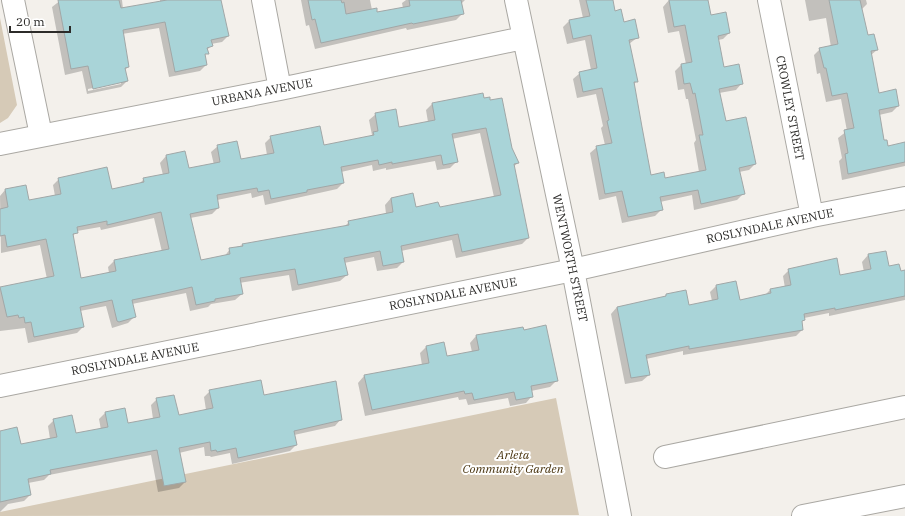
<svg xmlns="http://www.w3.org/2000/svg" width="905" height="516" font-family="'IBM Plex Serif',serif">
	<rect width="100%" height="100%" fill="#f3f0eb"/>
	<path fill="#d6cab7" d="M 0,18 L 17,105 L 8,118 L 0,123 Z
		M 556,398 L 579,515 L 0,516 L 0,512 Z"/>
	<path fill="#0003" fill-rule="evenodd" d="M 122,0 L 123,9 L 160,2 L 160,0 L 220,0 L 228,36 L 222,42 L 211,44 L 204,56 L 206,65 L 200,71 L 169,77 L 159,28 L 122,34 L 128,67 L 125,70 L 127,81 L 121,87 L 87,94 L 82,71 L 65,75 L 52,7 L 61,0 ZM 121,82 L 121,84 L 88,91 L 88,89 Z
		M 301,0 L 370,0 L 372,10 L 377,13 L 403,8 L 402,3 L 406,0 L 465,0 L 461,4 L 462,14 L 456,20 L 407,30 L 406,28 L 315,49 L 309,25 L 306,26 Z
		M 579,0 L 612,0 L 614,12 L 638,37 L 629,44 L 637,81 L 633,85 L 650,176 L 664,179 L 699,172 L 694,143 L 696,140 L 688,99 L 686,99 L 684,89 L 678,90 L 675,71 L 681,65 L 686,64 L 679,31 L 668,33 L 663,7 L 669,0 L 707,0 L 710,16 L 729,33 L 723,39 L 718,40 L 723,68 L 742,83 L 736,90 L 719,93 L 725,122 L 755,164 L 749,170 L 739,172 L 743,194 L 737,200 L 694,210 L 692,195 L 660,202 L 661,210 L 655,216 L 622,223 L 616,196 L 599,200 L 590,153 L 597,147 L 605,145 L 601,128 L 603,126 L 596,94 L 577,98 L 573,79 L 580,73 L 591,70 L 585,40 L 567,44 L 563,27 L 569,21 L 583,18 Z
		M 805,0 L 866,0 L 867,4 L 861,10 L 867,36 L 877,50 L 871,55 L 878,94 L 898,106 L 892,112 L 879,115 L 883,142 L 887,147 L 905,143 L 905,166 L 842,180 L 839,161 L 842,158 L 838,138 L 847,131 L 841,99 L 826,102 L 820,73 L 817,74 L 814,55 L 820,49 L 831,47 L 826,18 L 809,21 Z
		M 483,99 L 518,163 L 513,167 L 528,238 L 522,244 L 456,258 L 452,240 L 401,251 L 403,262 L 397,268 L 377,271 L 374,257 L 344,263 L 347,275 L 340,281 L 292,291 L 289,275 L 239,283 L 242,294 L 235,300 L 211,304 L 208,307 L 190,311 L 186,293 L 132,304 L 134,317 L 128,323 L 112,328 L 106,306 L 80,311 L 83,327 L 77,333 L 28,343 L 25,328 L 0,331 L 0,288 L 47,279 L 40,245 L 1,253 L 0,196 L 5,190 L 28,202 L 55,196 L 53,185 L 59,179 L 111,190 L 138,185 L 144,179 L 163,175 L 160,163 L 166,156 L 188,170 L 214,165 L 211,152 L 218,146 L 240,160 L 267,155 L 265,143 L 271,137 L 323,146 L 370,137 L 372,135 L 369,120 L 376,114 L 398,128 L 428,122 L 426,110 L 432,104 ZM 480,133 L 494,197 L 439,208 L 416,208 L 391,198 L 385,205 L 386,214 L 349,222 L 344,227 L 243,245 L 230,249 L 224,257 L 200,261 L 190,218 L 212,214 L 218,208 L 217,200 L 251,193 L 252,198 L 263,195 L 265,205 L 337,189 L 343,183 L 341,172 L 372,165 L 373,171 L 386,168 L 386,170 L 435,161 L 437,170 L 450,168 L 457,161 L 452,139 ZM 154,218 L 162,252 L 114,261 L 108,267 L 109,273 L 80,279 L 72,237 L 77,231 L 100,227 L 101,230 Z
		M 885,252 L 888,267 L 900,272 L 905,271 L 905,300 L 829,316 L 829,313 L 804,318 L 801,323 L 802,330 L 796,336 L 683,355 L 683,351 L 646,359 L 649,375 L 642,381 L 625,384 L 611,314 L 617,307 L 663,298 L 666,295 L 688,306 L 712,301 L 710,292 L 716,286 L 739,301 L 765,295 L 770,290 L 785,288 L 783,276 L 789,270 L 839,276 L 864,272 L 862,262 L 868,255 Z
		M 522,328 L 556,381 L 550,387 L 531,391 L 532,396 L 526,403 L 510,406 L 508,398 L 468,405 L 466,399 L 459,400 L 458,397 L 365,416 L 358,383 L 364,376 L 422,365 L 420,353 L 426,347 L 446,357 L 472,352 L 470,343 L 476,336 Z
		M 210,391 L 263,397 L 341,419 L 335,426 L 294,435 L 296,445 L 290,451 L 232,464 L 230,453 L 211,457 L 210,456 L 205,456 L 204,447 L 179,453 L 185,482 L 179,488 L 158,492 L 151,455 L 49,475 L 44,480 L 28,483 L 30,495 L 24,501 L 8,504 L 0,512 L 0,432 L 20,445 L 50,439 L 48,426 L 54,420 L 75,435 L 101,430 L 99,419 L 105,413 L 127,424 L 153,419 L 151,405 L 157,399 L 178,416 L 206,410 L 204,397 Z"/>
	<path fill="#a9d4d8" stroke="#a1a7a7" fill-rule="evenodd" d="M 58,0 L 119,0 L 121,8 L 167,0 L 221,0 L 229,36 L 211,40 L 213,46 L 207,48 L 209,54 L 205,54 L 207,65 L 175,72 L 165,22 L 123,30 L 129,67 L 125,68 L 128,81 L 93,89 L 88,66 L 71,69 Z
		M 308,0 L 341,0 L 342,3 L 344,2 L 346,14 L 377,8 L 377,12 L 410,6 L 409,0 L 461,0 L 464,14 L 413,24 L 412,23 L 321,43 L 315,19 L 312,20 Z
		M 586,0 L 613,0 L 615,11 L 621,9 L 624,22 L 635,19 L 639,38 L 629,40 L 638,82 L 634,82 L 642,127 L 651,175 L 664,172 L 665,178 L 706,170 L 699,135 L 703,135 L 695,93 L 693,94 L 690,83 L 684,84 L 681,64 L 692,62 L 685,25 L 674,27 L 669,0 L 708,0 L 711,15 L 726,12 L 730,33 L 718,36 L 724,67 L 739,64 L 743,84 L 719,89 L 726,121 L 746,117 L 756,164 L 739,168 L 745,194 L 701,204 L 698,190 L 660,197 L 663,210 L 628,217 L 622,191 L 605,194 L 596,146 L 612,143 L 607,121 L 609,120 L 602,88 L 583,92 L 579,72 L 597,68 L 591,35 L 573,39 L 569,20 L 590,16 Z
		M 829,0 L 860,0 L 868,35 L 874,34 L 878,50 L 871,51 L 879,93 L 896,89 L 899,106 L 879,110 L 884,140 L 887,140 L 888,146 L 905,142 L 905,162 L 848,174 L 845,154 L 848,153 L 844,130 L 854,128 L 847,93 L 832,96 L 826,68 L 824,68 L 819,48 L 838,44 Z
		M 483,93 L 484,98 L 490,97 L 490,100 L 502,98 L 512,148 L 519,163 L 514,164 L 529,238 L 462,252 L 458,234 L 401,246 L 404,262 L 383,266 L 380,251 L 344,258 L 348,275 L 298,285 L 295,269 L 240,278 L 243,294 L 215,299 L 215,301 L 196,305 L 192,287 L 166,293 L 132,300 L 136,317 L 119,322 L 117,321 L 112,300 L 80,307 L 84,327 L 34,337 L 31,322 L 25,323 L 24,317 L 19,318 L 18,315 L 7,317 L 0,287 L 54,276 L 46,239 L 7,247 L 5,235 L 0,236 L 0,209 L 8,207 L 5,189 L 26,185 L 29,200 L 61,194 L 58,178 L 107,167 L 112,189 L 144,182 L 143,178 L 169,173 L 166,155 L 185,151 L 189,168 L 220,162 L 217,145 L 237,141 L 241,159 L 274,153 L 270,136 L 320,126 L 324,145 L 374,135 L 373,132 L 378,131 L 375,113 L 396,109 L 399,127 L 435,120 L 432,103 ZM 486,128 L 501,195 L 440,207 L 438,202 L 416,207 L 413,193 L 391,198 L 393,212 L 348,221 L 349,225 L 242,244 L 243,246 L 229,248 L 230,254 L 201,260 L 190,214 L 219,208 L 217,195 L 257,188 L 258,192 L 269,190 L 271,199 L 307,192 L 307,190 L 344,183 L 341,167 L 378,160 L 379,165 L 392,162 L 392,164 L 441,155 L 443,165 L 458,162 L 452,134 ZM 161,212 L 169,249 L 114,260 L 116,271 L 81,278 L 73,234 L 78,233 L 77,227 L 107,221 L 107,225 Z
		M 886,251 L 889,266 L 899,264 L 901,271 L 905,270 L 905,296 L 835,310 L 835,308 L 804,314 L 805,320 L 802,321 L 803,330 L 689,349 L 689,346 L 646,355 L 650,375 L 631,378 L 617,307 L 666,296 L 666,294 L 686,290 L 689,305 L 718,299 L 716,285 L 736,281 L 740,300 L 771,293 L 770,289 L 791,285 L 788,269 L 837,258 L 840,275 L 871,269 L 868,254 Z
		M 546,325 L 558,381 L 531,386 L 533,397 L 516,400 L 514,392 L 474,400 L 472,393 L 465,394 L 464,391 L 372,410 L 364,375 L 429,363 L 426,346 L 444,342 L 447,356 L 479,350 L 476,335 L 523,327 L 524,330 Z
		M 261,380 L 264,395 L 336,381 L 342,420 L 294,431 L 297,445 L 238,458 L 236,448 L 217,452 L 216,450 L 211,451 L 210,442 L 179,448 L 186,482 L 164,486 L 157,450 L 50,470 L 51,474 L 28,479 L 31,495 L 0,502 L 0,431 L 17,427 L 21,444 L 57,437 L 53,419 L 72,415 L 76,433 L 108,427 L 105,412 L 125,408 L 128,423 L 160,417 L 156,398 L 174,395 L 179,415 L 213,408 L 209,390 Z"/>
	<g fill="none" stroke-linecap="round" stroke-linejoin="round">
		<g stroke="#aaa8a3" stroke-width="24">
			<path id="minor" d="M 13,0 L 41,135
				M 263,0 L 280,89
				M 516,0 L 573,270 L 620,516
				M 769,0 L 812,216
				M 0,144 L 280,89 L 523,38
				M 0,386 L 573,270 L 812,216 L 905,198
				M 665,457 L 905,407
				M 803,516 L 905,496"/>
		</g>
		<use href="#minor" stroke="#fff" stroke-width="22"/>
	</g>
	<g text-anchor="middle" stroke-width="4" stroke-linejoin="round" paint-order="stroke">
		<g font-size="12" fill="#2c2b29" stroke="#fff">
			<text transform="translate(262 92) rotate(-11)" y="4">URBANA AVENUE</text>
			<text transform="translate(790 108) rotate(79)" y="4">CROWLEY STREET</text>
			<text transform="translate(770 226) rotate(-12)" y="4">ROSLYNDALE AVENUE</text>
			<text transform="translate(570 258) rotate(78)" y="4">WENTWORTH STREET</text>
			<text transform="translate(453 294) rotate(-11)" y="4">ROSLYNDALE AVENUE</text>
			<text transform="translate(135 359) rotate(-11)" y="4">ROSLYNDALE AVENUE</text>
		</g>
		<g font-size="12" font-style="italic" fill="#49340e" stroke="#fff">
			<text x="513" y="459">Arleta<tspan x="513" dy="14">Community Garden</tspan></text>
		</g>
	</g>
	<path d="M10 26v6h60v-6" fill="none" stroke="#2c2b29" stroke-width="2"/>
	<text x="16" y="26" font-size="12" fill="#2c2b29" stroke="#ffffff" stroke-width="3" paint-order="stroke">20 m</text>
</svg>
